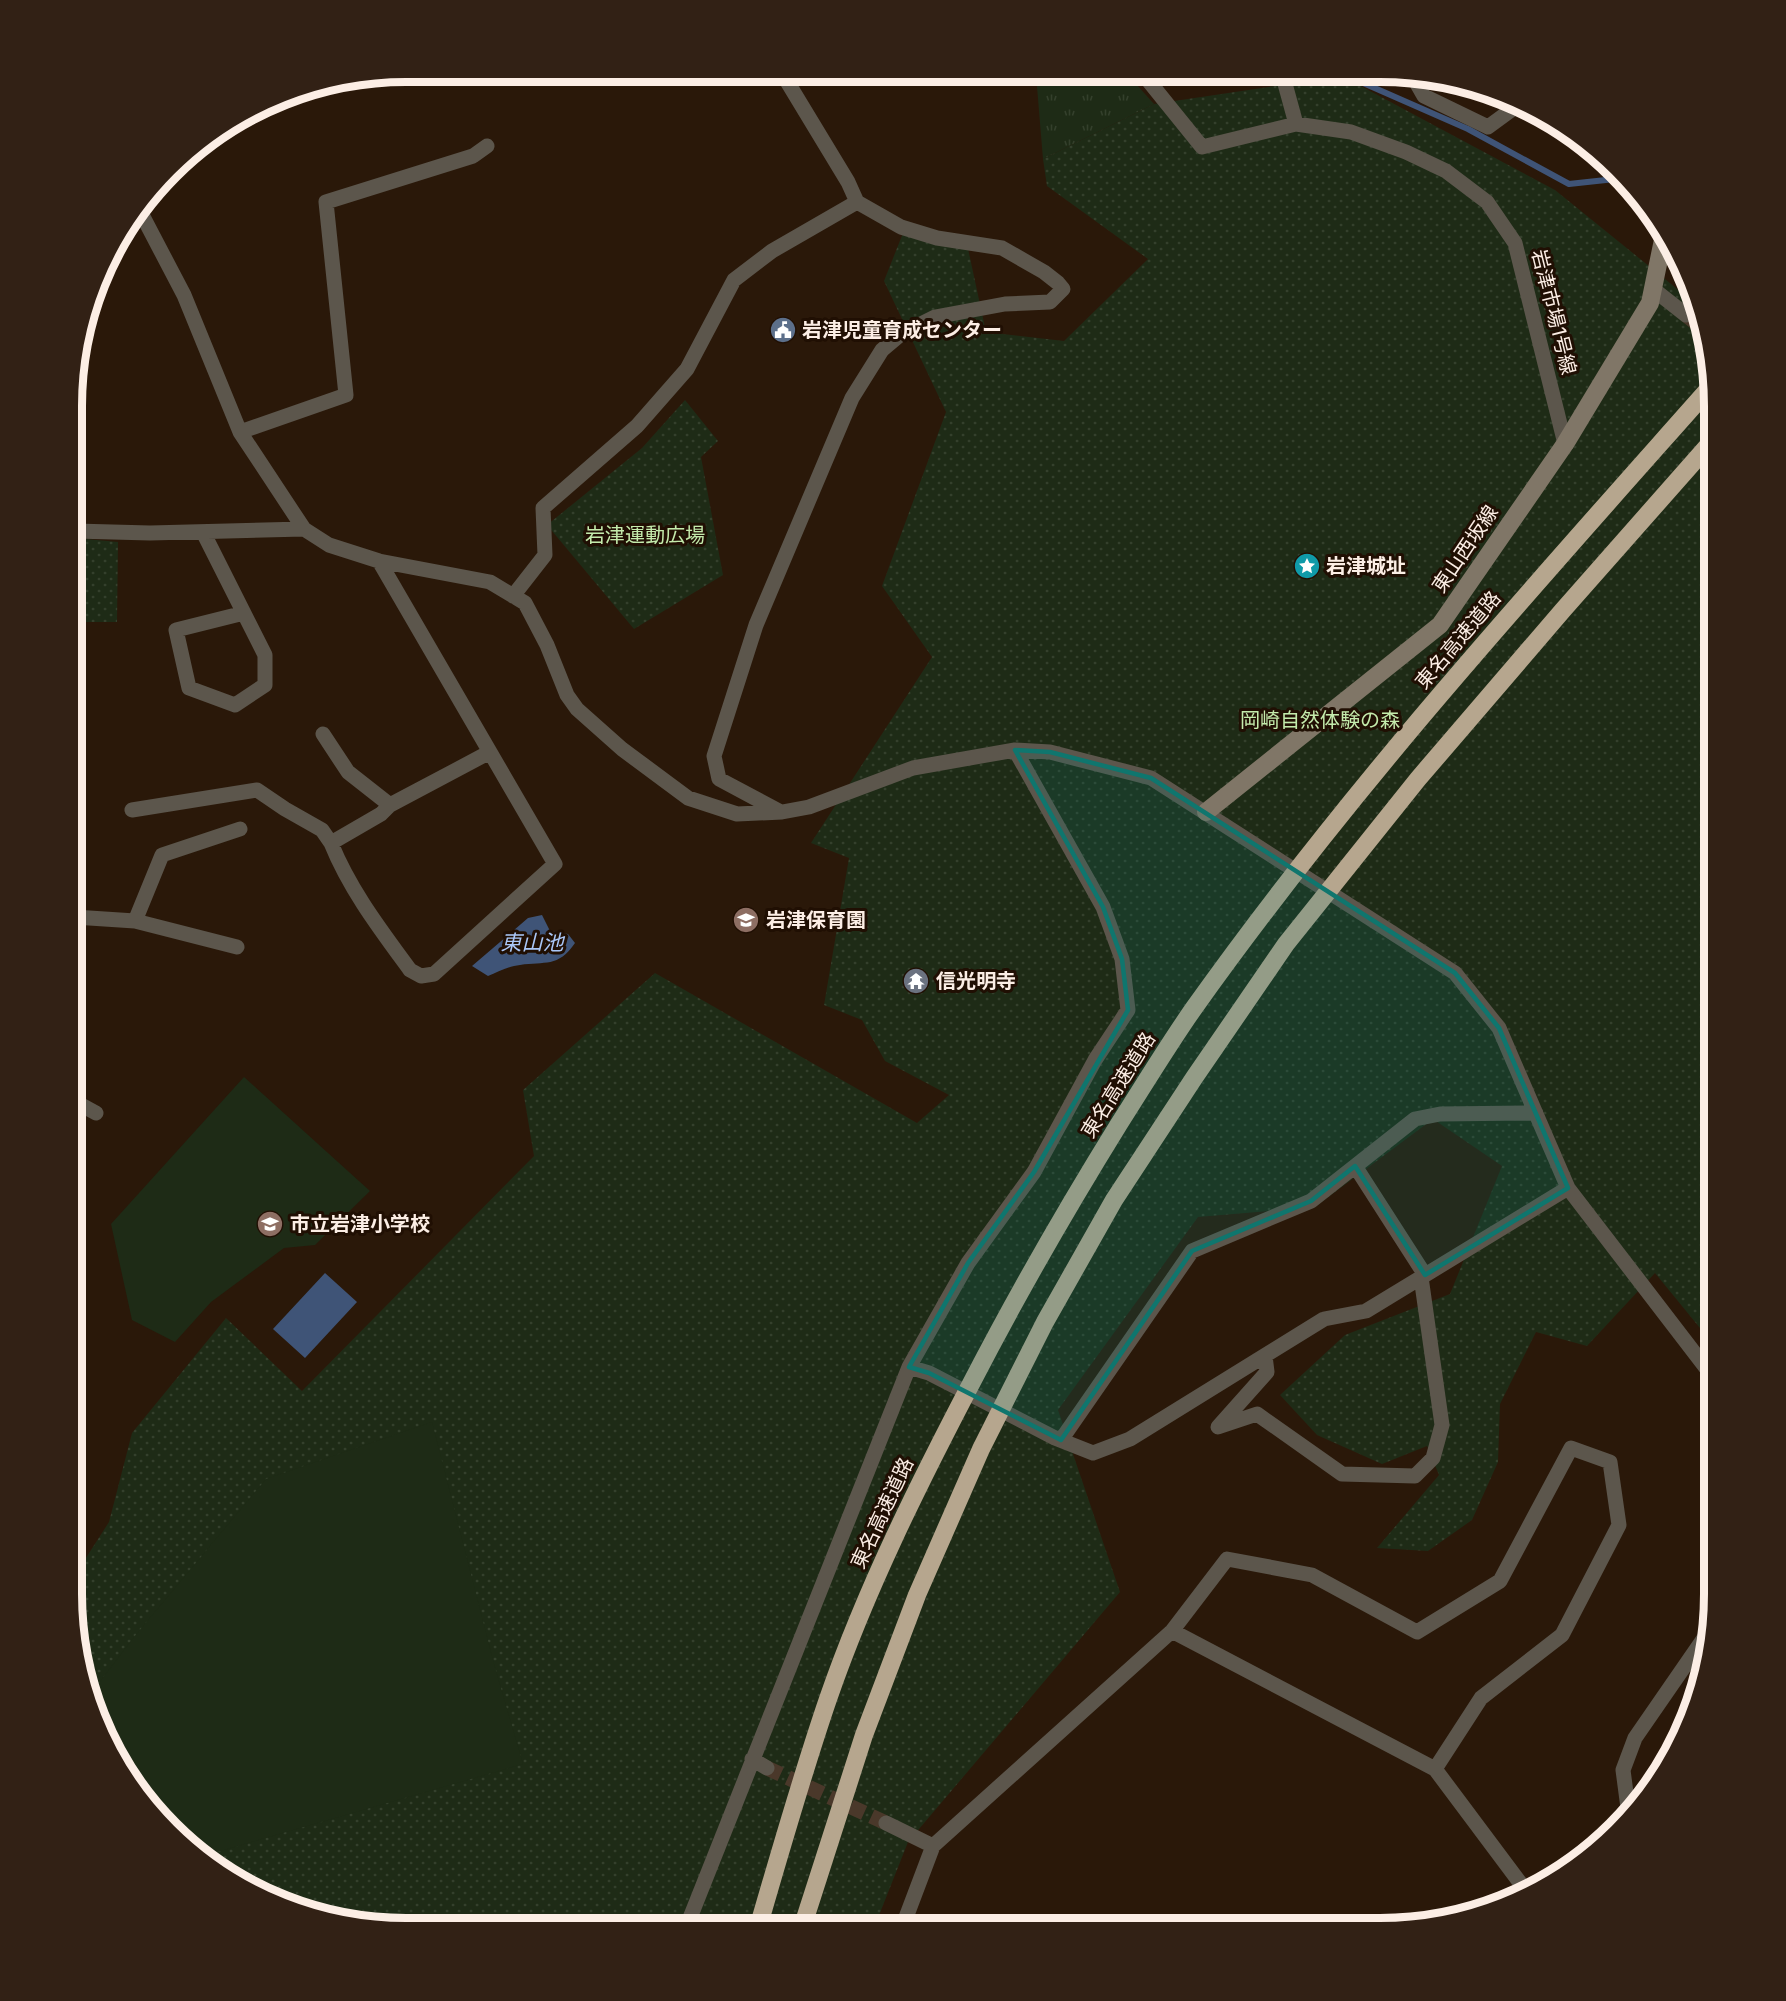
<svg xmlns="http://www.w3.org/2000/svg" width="1786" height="2001" font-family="Inter,'Noto Sans JP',sans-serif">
	<defs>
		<pattern id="grass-tufts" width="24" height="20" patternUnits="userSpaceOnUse" patternTransform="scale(1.5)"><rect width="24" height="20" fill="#1e2b16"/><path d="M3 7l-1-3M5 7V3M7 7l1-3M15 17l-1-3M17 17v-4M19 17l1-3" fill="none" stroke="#34402c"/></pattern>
		<pattern id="park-dots" width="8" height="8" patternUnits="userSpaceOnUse" patternTransform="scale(1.5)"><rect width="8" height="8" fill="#1e2b16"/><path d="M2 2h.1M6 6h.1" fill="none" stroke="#34402c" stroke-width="1.8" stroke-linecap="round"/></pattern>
	</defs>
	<rect width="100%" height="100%" fill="#2a1809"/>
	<path fill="url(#grass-tufts)" d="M 1036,74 L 1127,74 L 1154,104 L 1043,159 Z"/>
	<path fill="url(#park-dots)" d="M 1342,76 L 1555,190 L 1697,305 L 1713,385 L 1713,1344 L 1655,1273 L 1587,1346 L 1536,1332 L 1500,1404 L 1498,1462 L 1472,1520 L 1428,1551 L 1377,1548 L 1439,1475 L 1427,1446 L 1382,1464 L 1317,1435 L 1280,1395 L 1345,1335 L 1450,1294 L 1502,1166 L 1433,1119 L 1315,1207 L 1198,1217 L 1058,1410 L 1120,1592 L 908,1842 L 874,1928 L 385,1928 L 299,1911 L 239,1884 L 170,1831 L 128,1780 L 90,1702 L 73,1616 L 73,1578 L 109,1522 L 132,1433 L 226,1318 L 302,1391 L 534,1156 L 523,1090 L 655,973 L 917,1123 L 949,1095 L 885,1061 L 862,1020 L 824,1005 L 849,858 L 811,843 L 932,657 L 882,586 L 946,412 L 884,281 L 905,228 L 967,244 L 986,332 L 1064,341 L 1148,259 L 1047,186 L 1043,159 L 1154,104 Z
		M 685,400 L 718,441 L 701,457 L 723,575 L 634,629 L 547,525 L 642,448 Z
		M 75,538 L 118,542 L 117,622 L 74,622 Z
		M 1694,1702 L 1669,1761 L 1668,1763 L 1669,1739 Z"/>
	<path fill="#1e2b16" d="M 244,1077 L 370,1191 L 315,1245 L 284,1248 L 211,1302 L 175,1342 L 132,1320 L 111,1224 Z
		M 432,1422 L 494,1664 L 523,1764 L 203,1856 L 170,1831 L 128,1780 L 89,1696 L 134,1637 L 266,1479 Z"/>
	<path fill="#3f5477" d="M 542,915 L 550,931 L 568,934 L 575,943 C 558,968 545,961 520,965 C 509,966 498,972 488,976 L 472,966 L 528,918 Z
		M 325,1273 L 357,1302 L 305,1358 L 273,1329 Z"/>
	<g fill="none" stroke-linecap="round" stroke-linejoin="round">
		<path stroke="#3f5477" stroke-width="6" d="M 1345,75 L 1468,129 L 1569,184 L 1615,179"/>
		<path stroke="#4a382a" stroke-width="15" stroke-dasharray="15 8" stroke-linecap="butt" d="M 1686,315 L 1702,328
			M 767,1768 L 886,1823"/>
		<path stroke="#5c564c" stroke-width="15" d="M 1143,74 L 1202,147 L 1296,124 L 1351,132 L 1406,152 L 1446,171 L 1487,202 L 1515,243 L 1565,444
			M 1279,74 L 1284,80 L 1296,124
			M 1412,75 L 1424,96 L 1488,127 L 1518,105
			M 140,211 L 184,295 L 240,432 L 304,529 L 329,545 L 379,561 L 490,582 L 525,603 L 547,645 L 567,695 L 577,709 L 622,749 L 688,798 L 737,814 L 782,812 L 809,807 L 913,768 L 1015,750 L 1050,752 L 1151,778 L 1455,973 L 1499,1028 L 1568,1188 L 1713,1377
			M 1653,289 L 1686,315
			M 240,432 L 346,395 L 326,202 L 473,156 L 487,146
			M 75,531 L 150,533 L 304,529
			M 203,532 L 265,655 L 265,685 L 235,705 L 189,688 L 176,630 L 244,613
			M 513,596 L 545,555 L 543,508 L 637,426 L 687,369 L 734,280 L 772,251 L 857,202
			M 323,734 L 348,772 L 390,805
			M 132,810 L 257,790 L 285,809 L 322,830 L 331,843 L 381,814 L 390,805 L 490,752
			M 781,812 L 719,779 L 714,756 L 756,625 L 852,398 L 882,350 L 901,334 L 935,317 L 1005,304 L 1050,302 L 1063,289 L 1058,283 L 1044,272 L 1002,248 L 937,238 L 901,227 L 857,202 L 848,182 L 782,73
			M 331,843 C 350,890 380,929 410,970 L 421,976 L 434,974 L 555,864 L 379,561
			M 74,917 L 135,921
			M 237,947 L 135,921 L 162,855 L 240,829
			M 74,1101 L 96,1113
			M 1355,1166 L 1425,1275
			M 1265,1356 L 1267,1372 L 1218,1427 L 1257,1414 L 1342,1474 L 1415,1476 L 1433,1458 L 1442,1425 L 1421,1277
			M 909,1367 L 968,1263 L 1034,1172 L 1095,1060 L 1128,1010 L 1122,959 L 1103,907 L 1015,750
			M 1061,1440 L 1192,1251 L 1311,1201 L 1415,1119 L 1440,1114 L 1536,1113
			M 1172,1631 L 1435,1769 L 1527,1892
			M 752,1759 L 767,1768
			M 1630,1813 L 1628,1808 L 1623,1770 L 1635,1738 L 1711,1628
			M 886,1823 L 933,1846
			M 686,1928 L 909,1367 L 929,1373 L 1055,1438 L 1093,1453 L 1130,1439 L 1324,1319 L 1366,1311 L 1568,1188
			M 902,1928 L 933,1846 L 1172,1631 L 1227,1559 L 1312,1575 L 1417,1632 L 1500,1581 L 1571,1448 L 1610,1462 L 1619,1525 L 1562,1635 L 1481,1698 L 1435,1769"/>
		<path stroke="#807667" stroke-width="18" d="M 1206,812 L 1440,625 L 1565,444 L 1650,303 L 1664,235"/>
		<path stroke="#b6a68e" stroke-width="18" d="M 758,1928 C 780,1852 802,1775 828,1699 C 866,1589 919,1483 973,1380 C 1018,1293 1067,1208 1119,1124 C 1144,1085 1168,1045 1194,1008 C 1351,787 1534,586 1713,384
			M 802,1928 L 864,1735 L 917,1595 L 981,1449 L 1045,1322 L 1114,1200 L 1194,1078 L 1286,944 L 1418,779 L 1563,610 L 1713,440"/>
	</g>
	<path fill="#0f766e" fill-opacity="0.2" stroke="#0f766e" stroke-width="4.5" stroke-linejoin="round" d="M 1015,750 L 1050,752 L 1151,778 L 1455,973 L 1499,1028 L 1568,1188 L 1425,1275 L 1355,1166 L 1311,1201 L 1192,1251 L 1061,1440 L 929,1373 L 909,1367 L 968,1263 L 1034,1172 L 1128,1010 L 1122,959 L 1103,907 Z"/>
	<defs>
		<g id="civic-disc" transform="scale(1.35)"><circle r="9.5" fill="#5c6f8a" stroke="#200f03"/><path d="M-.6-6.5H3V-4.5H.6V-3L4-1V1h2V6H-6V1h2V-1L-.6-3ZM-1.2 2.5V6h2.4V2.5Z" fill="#fff"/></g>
		<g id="sight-disc" transform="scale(1.35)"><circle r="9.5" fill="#0f9aa8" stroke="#200f03"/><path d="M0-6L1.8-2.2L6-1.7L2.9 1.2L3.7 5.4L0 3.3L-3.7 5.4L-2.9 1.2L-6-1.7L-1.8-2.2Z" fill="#fff"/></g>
		<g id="school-disc" transform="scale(1.35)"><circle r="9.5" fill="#8d6e63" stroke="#200f03"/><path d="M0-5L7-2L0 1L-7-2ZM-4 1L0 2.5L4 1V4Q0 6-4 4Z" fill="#fff"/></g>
		<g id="temple-disc" transform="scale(1.35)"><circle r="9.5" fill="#6b7280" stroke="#200f03"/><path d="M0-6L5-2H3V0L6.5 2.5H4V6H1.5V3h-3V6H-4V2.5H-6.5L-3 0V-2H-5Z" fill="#fff"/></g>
	</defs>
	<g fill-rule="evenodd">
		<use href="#civic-disc" x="783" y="330"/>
		<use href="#sight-disc" x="1307" y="566"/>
		<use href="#school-disc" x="746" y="920"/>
		<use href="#temple-disc" x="916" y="981"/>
		<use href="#school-disc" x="270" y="1224"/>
	</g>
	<g text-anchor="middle" stroke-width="6" stroke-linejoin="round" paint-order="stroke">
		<g font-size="20" fill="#fceee5" stroke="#200f03">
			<text transform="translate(1554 312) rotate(76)" y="7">岩津市場1号線</text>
			<text transform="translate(1465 549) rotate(-56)" y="7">東山西坂線</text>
			<text transform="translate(1458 640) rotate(-50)" y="7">東名高速道路</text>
			<text transform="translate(1118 1085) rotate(-58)" y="7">東名高速道路</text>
			<text transform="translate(882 1513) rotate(-65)" y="7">東名高速道路</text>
		</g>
		<g font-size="20" font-weight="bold" fill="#fceee5" stroke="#200f03" text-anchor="start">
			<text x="802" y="337">岩津児童育成センター</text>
			<text x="1326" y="573">岩津城址</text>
			<text x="766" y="927">岩津保育園</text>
			<text x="936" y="988">信光明寺</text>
			<text x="290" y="1231">市立岩津小学校</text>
		</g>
		<g font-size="20" fill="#c4ebac" stroke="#200f03">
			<text x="645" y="542">岩津運動広場</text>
			<text x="1320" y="727">岡崎自然体験の森</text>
		</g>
		<g font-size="21" font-style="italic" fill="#aac7f7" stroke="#200f03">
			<text x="532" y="950">東山池</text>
		</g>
	</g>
	<path d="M0 0H1786V2001H0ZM406 82H1380A324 324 0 0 1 1704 406V1594A324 324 0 0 1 1380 1918H406A324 324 0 0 1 82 1594V406A324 324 0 0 1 406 82Z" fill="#322115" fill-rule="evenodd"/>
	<path fill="none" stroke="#fceee5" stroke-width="8" d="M406 82H1380A324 324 0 0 1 1704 406V1594A324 324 0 0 1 1380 1918H406A324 324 0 0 1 82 1594V406A324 324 0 0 1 406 82Z"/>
</svg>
